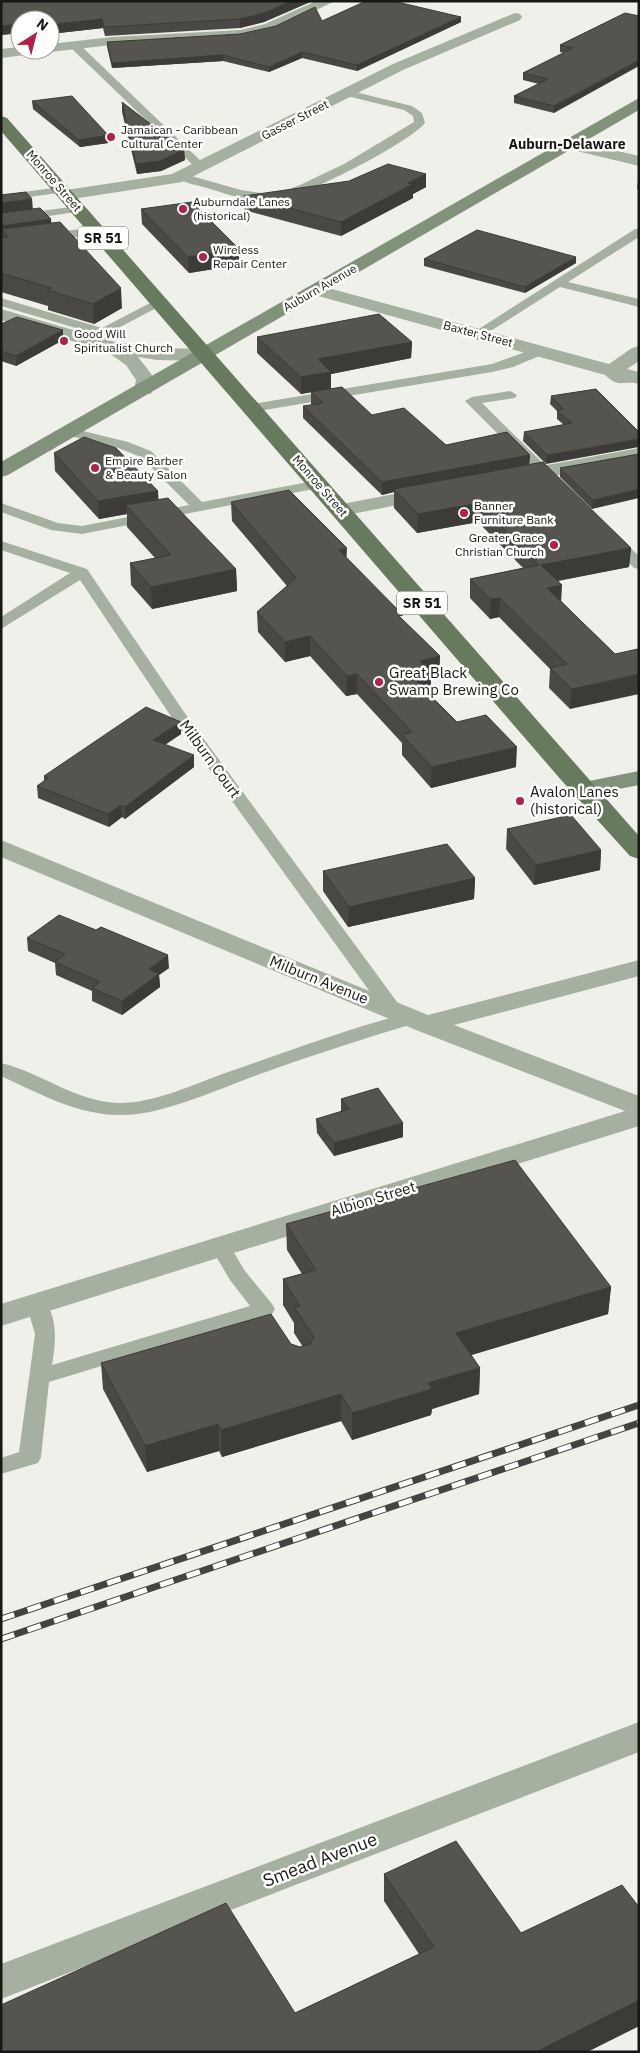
<svg xmlns="http://www.w3.org/2000/svg" width="640" height="2053" font-family="'IBM Plex Sans',sans-serif">
	<rect width="100%" height="100%" fill="#eff0ea"/>
	<g fill="none" stroke-linecap="round" stroke-linejoin="round">
		<path fill="#a6b0a0" fill-rule="evenodd" d="M 74,42 L 78,43 L 205,165 L 205,169 L 197,169 L 70,47 L 69,45 Z
			M 347,90 L 412,106 L 422,113 L 425,123 C 409,143 300,199 274,201 C 253,204 227,194 207,188 C 197,185 182,183 175,176 L 181,173 L 241,190 L 274,195 L 300,185 L 344,164 L 414,122 L 413,116 L 404,110 L 343,95 L 343,91 Z
			M 61,187 L 67,190 L 65,192 L 1,201 L 1,195 Z
			M 79,206 L 85,209 L 83,211 L 1,223 L 1,216 Z
			M 97,227 L 101,228 L 101,234 L 1,247 L 1,239 Z
			M 635,229 L 639,229 L 639,237 L 568,282 L 639,299 L 639,307 L 560,287 L 481,337 L 473,337 L 471,334 Z
			M 1,298 L 102,328 L 156,300 L 164,300 L 166,303 L 103,336 L 1,306 Z
			M 539,347 L 545,351 L 544,354 L 513,367 L 492,372 L 252,412 L 245,408 L 252,404 L 492,364 Z
			M 510,391 L 517,395 L 515,398 L 482,403 L 557,477 L 559,480 L 557,483 L 547,483 L 465,401 L 472,397 Z
			M 71,428 L 128,442 L 151,451 L 202,502 L 319,480 L 326,484 L 319,488 L 82,534 L 51,530 L 1,512 L 1,503 L 58,523 L 82,526 L 189,505 L 141,457 L 118,448 L 66,435 L 64,432 Z
			M 613,535 L 618,536 L 639,556 L 639,569 L 634,568 L 608,542 L 606,539 L 608,536 Z
			M 1,541 L 87,569 L 184,712 L 400,1006 L 402,1010 L 400,1014 L 386,1014 L 172,718 L 80,580 L 1,629 L 1,617 L 70,573 L 1,550 Z
			M 412,1012 L 419,1014 L 421,1018 L 419,1022 C 365,1038 313,1055 260,1074 C 220,1088 162,1116 119,1115 C 78,1115 38,1093 1,1076 L 1,1063 C 42,1073 76,1102 119,1103 C 156,1103 194,1084 228,1072 C 289,1051 350,1028 412,1012 Z
			M 220,1239 L 227,1241 L 245,1271 L 272,1304 L 275,1309 L 272,1314 L 49,1382 L 41,1457 L 38,1463 L 1,1474 L 1,1458 L 19,1452 L 35,1334 L 26,1303 L 30,1298 L 37,1296 L 44,1298 C 58,1320 56,1341 52,1365 L 250,1306 L 230,1280 L 210,1246 L 213,1241 Z"/>
		<path fill="#a6b0a0" fill-rule="evenodd" d="M 316,1 L 335,1 L 275,30 L 240,38 L 112,45 L 50,52 L 44,50 L 50,50 L 50,44 L 112,37 L 240,30 L 265,24 Z
			M 515,13 L 520,14 L 522,17 L 520,20 L 403,70 L 182,182 L 66,200 L 60,199 L 58,195 L 60,191 L 66,190 L 172,174 L 393,64 Z
			M 20,47 L 20,50 L 40,50 L 33,54 L 1,58 L 1,49 Z
			M 566,139 L 639,156 L 639,166 L 560,147 L 558,144 L 560,141 Z
			M 317,285 L 609,364 L 632,348 L 639,346 L 639,361 L 627,369 L 639,372 L 639,384 C 623,380 620,389 605,375 L 311,294 L 308,290 L 311,286 Z
			M 1,309 L 111,341 L 157,348 L 205,349 L 212,351 L 214,355 L 212,359 L 205,361 L 157,360 L 138,357 L 156,380 L 151,394 L 137,394 L 134,390 L 136,380 L 126,365 L 106,351 L 1,320 Z
			M 639,448 L 639,460 L 515,483 L 508,481 L 505,477 L 508,473 L 515,471 Z
			M 431,487 L 438,489 L 441,493 L 438,497 L 342,516 L 335,514 L 332,510 L 335,506 L 342,504 Z
			M 1,840 L 428,1015 L 639,960 L 639,976 L 454,1025 L 639,1096 L 639,1126 L 1,1326 L 1,1304 L 625,1111 L 416,1030 L 1,857 Z
			M 639,1722 L 639,1752 L 1,1999 L 1,1964 Z"/>
		<path fill="#82917a" fill-rule="evenodd" d="M 639,98 L 639,110 L 8,475 L 1,477 L 1,462 Z
			M 639,771 L 639,785 L 583,796 L 574,794 L 571,789 L 574,784 Z"/>
		<path fill="#687a5e" fill-rule="evenodd" d="M 1,116 L 7,118 L 639,836 L 639,859 L 630,856 L 562,781 L 1,131 Z"/>
		<g stroke="#434341" stroke-width="7">
			<path id="rail" d="M 1,1619 L 639,1405
				M 1,1639 L 639,1423"/>
		</g>
		<use href="#rail" stroke="#fffffe" stroke-width="5" stroke-dasharray="14" stroke-linecap="butt"/>
	</g>
	<path fill="#4a4844" d="M 1,1 L 310,1 L 310,2 L 264,22 L 240,28 L 105,36 L 103,28 L 50,34 L 50,20 L 20,20 L 20,33 L 1,35 Z
		M 625,13 L 554,113 L 514,103 L 514,96 L 539,84 L 523,80 L 523,73 L 564,53 L 560,52 L 560,45 Z
		M 461,17 L 461,22 L 357,71 L 302,58 L 269,72 L 223,61 L 112,68 L 107,47 L 107,42 L 240,34 L 322,21 Z
		M 32,101 L 108,135 L 108,143 L 80,147 L 33,109 Z
		M 122,102 L 184,150 L 185,160 L 161,171 L 137,174 L 122,112 Z
		M 426,174 L 426,187 L 413,194 L 413,198 L 341,236 L 244,210 L 244,196 Z
		M 639,180 L 639,189 L 637,189 L 638,181 Z
		M 1,195 L 33,209 L 51,223 L 122,308 L 94,324 L 48,310 L 48,306 L 1,292 L 1,238 L 3,238 L 3,237 L 1,237 Z
		M 141,209 L 239,249 L 239,265 L 189,273 L 142,224 Z
		M 424,259 L 576,263 L 525,293 L 424,266 Z
		M 1,324 L 63,330 L 63,340 L 16,366 L 1,361 Z
		M 257,337 L 412,342 L 411,358 L 331,374 L 331,389 L 372,415 L 446,445 L 530,455 L 529,464 L 631,548 L 629,567 L 558,581 L 561,601 L 615,654 L 570,709 L 549,688 L 550,669 L 499,617 L 490,619 L 470,598 L 470,579 L 523,568 L 478,522 L 417,533 L 394,508 L 394,492 L 382,495 L 303,418 L 303,406 L 312,405 L 311,404 L 311,392 L 301,394 L 257,353 Z
		M 596,389 L 546,464 L 523,441 L 524,432 L 564,425 L 557,419 L 557,411 L 550,404 L 551,396 Z
		M 54,453 L 158,491 L 158,499 L 236,569 L 237,591 L 152,609 L 131,585 L 130,563 L 155,558 L 127,527 L 127,514 L 99,519 L 55,471 Z
		M 639,454 L 592,509 L 560,477 L 560,468 Z
		M 231,502 L 346,558 L 403,620 L 440,656 L 439,676 L 431,678 L 431,693 L 429,694 L 457,722 L 516,767 L 431,788 L 402,755 L 402,743 L 357,694 L 346,696 L 310,656 L 285,662 L 258,632 L 257,612 L 287,586 L 232,521 Z
		M 181,722 L 181,734 L 165,745 L 194,767 L 125,819 L 122,817 L 109,827 L 38,798 L 37,786 L 44,781 L 44,776 Z
		M 507,829 L 601,850 L 600,870 L 534,885 L 506,849 Z
		M 323,871 L 475,878 L 474,899 L 348,927 L 323,891 Z
		M 27,938 L 169,968 L 159,975 L 160,987 L 122,1015 L 92,1001 L 92,991 L 56,975 L 55,963 L 28,951 Z
		M 341,1099 L 403,1137 L 334,1156 L 317,1133 L 316,1119 L 341,1112 Z
		M 286,1224 L 611,1287 L 608,1314 L 471,1355 L 480,1368 L 479,1394 L 432,1409 L 431,1415 L 352,1440 L 341,1421 L 222,1457 L 219,1451 L 147,1472 L 103,1389 L 101,1363 L 291,1344 L 300,1347 L 303,1347 L 294,1333 L 294,1323 L 283,1305 L 283,1279 L 302,1274 L 287,1250 Z
		M 384,1874 L 521,1933 L 639,2026 L 587,2052 L 1,2052 L 295,2013 L 419,1954 L 384,1901 Z"/>
	<path fill="#3c3b37" d="M 291,1 L 310,2 L 264,22 L 240,28 L 240,19 Z
		M 461,17 L 461,22 L 357,71 L 357,65 Z
		M 102,19 L 103,28 L 50,34 L 50,25 Z
		M 20,24 L 20,33 L 1,35 L 1,26 Z
		M 302,52 L 302,58 L 269,72 L 269,67 Z
		M 223,55 L 223,61 L 112,68 L 112,63 Z
		M 639,60 L 639,66 L 554,113 L 554,106 Z
		M 108,135 L 108,143 L 80,147 L 79,140 Z
		M 184,150 L 185,160 L 161,171 L 137,174 L 136,164 Z
		M 426,174 L 426,187 L 413,194 L 413,198 L 341,236 L 341,222 L 408,183 Z
		M 32,199 L 33,210 L 1,214 L 1,203 Z
		M 51,219 L 52,231 L 2,229 L 3,237 L 1,237 L 1,226 Z
		M 239,249 L 239,265 L 189,273 L 188,257 Z
		M 576,257 L 576,263 L 525,293 L 525,287 Z
		M 121,288 L 122,308 L 94,324 L 93,304 Z
		M 63,330 L 63,340 L 16,366 L 16,356 Z
		M 412,342 L 411,358 L 331,374 L 331,389 L 301,394 L 301,377 L 318,359 Z
		M 639,439 L 639,447 L 546,464 L 547,455 Z
		M 530,455 L 529,467 L 394,489 L 394,492 L 382,495 L 382,482 Z
		M 639,489 L 639,498 L 592,509 L 593,500 Z
		M 158,491 L 159,509 L 126,505 L 127,514 L 99,519 L 98,501 Z
		M 479,503 L 478,522 L 417,533 L 418,514 Z
		M 347,548 L 346,567 L 339,550 Z
		M 631,548 L 629,567 L 540,584 L 541,565 Z
		M 236,569 L 237,591 L 152,609 L 151,587 Z
		M 562,585 L 561,604 L 547,588 Z
		M 500,598 L 499,617 L 490,619 L 491,599 Z
		M 310,636 L 310,656 L 285,662 L 285,642 Z
		M 440,656 L 439,676 L 431,678 L 431,693 L 413,698 L 413,678 L 420,661 Z
		M 357,674 L 357,694 L 346,696 L 347,676 Z
		M 639,674 L 639,694 L 570,709 L 572,689 Z
		M 181,722 L 181,734 L 153,752 L 153,740 Z
		M 517,747 L 516,767 L 431,788 L 432,767 Z
		M 194,755 L 194,767 L 125,819 L 125,807 Z
		M 121,805 L 122,817 L 109,827 L 108,814 Z
		M 601,850 L 600,870 L 534,885 L 536,865 Z
		M 475,878 L 474,899 L 348,927 L 349,907 Z
		M 168,955 L 169,968 L 159,975 L 160,987 L 122,1015 L 122,1001 L 149,969 Z
		M 403,1123 L 403,1137 L 334,1156 L 334,1143 Z
		M 611,1287 L 608,1314 L 455,1360 L 456,1333 Z
		M 480,1368 L 479,1394 L 432,1409 L 431,1415 L 352,1440 L 352,1413 L 428,1383 Z
		M 341,1394 L 341,1421 L 222,1457 L 221,1430 Z
		M 218,1424 L 219,1451 L 147,1472 L 145,1446 Z
		M 639,2000 L 639,2026 L 587,2052 L 536,2052 Z"/>
	<path fill="#56544f" stroke="#3c3b37" d="M 1,1 L 291,1 L 264,13 L 240,19 L 104,27 L 102,19 L 50,25 L 50,20 L 20,20 L 20,24 L 1,26 Z
		M 366,1 L 393,1 L 461,17 L 357,65 L 302,52 L 269,67 L 223,55 L 112,63 L 107,42 L 240,34 L 276,26 L 315,7 L 322,21 Z
		M 625,13 L 639,16 L 639,60 L 554,106 L 514,96 L 548,79 L 523,73 L 573,48 L 560,45 Z
		M 72,96 L 108,135 L 79,140 L 32,101 Z
		M 122,102 L 184,150 L 160,161 L 136,164 Z
		M 388,164 L 426,174 L 408,183 L 413,184 L 341,222 L 244,196 L 349,181 Z
		M 26,192 L 32,199 L 1,203 L 1,195 Z
		M 192,202 L 239,249 L 188,257 L 141,209 Z
		M 40,208 L 51,219 L 1,226 L 1,213 Z
		M 60,222 L 121,288 L 93,304 L 47,290 L 52,288 L 1,273 L 1,238 L 8,237 L 2,229 Z
		M 477,230 L 576,257 L 525,287 L 424,259 Z
		M 379,314 L 412,342 L 318,359 L 331,372 L 301,377 L 257,337 Z
		M 17,317 L 63,330 L 16,356 L 1,351 L 1,324 Z
		M 342,387 L 372,415 L 404,408 L 446,445 L 507,432 L 530,455 L 382,482 L 303,406 L 323,403 L 311,392 Z
		M 596,389 L 639,432 L 639,439 L 547,455 L 524,432 L 572,423 L 557,411 L 564,409 L 551,396 Z
		M 84,437 L 116,448 L 158,491 L 98,501 L 54,453 Z
		M 639,454 L 639,489 L 593,500 L 560,468 Z
		M 543,462 L 631,548 L 541,565 L 562,585 L 547,588 L 615,654 L 638,649 L 639,649 L 639,674 L 572,689 L 550,668 L 567,664 L 500,598 L 491,599 L 470,579 L 539,565 L 479,503 L 418,514 L 394,489 Z
		M 289,490 L 347,548 L 339,550 L 403,615 L 399,616 L 440,656 L 420,661 L 431,673 L 413,678 L 457,722 L 486,715 L 517,747 L 432,767 L 402,735 L 412,732 L 357,674 L 347,676 L 310,636 L 285,642 L 257,612 L 296,578 L 231,502 Z
		M 168,498 L 236,569 L 151,587 L 130,563 L 171,555 L 126,505 Z
		M 146,707 L 181,722 L 153,740 L 194,755 L 125,807 L 121,805 L 108,814 L 37,786 L 48,778 L 44,776 Z
		M 571,815 L 601,850 L 536,865 L 507,829 Z
		M 447,844 L 475,878 L 349,907 L 323,871 Z
		M 59,915 L 96,930 L 101,927 L 168,955 L 149,969 L 159,974 L 122,1001 L 92,988 L 100,982 L 55,962 L 65,954 L 27,938 Z
		M 378,1088 L 403,1123 L 334,1143 L 316,1119 L 349,1109 L 341,1099 Z
		M 515,1160 L 611,1287 L 456,1333 L 480,1368 L 428,1383 L 432,1389 L 352,1413 L 341,1394 L 221,1430 L 218,1424 L 145,1446 L 101,1363 L 271,1314 L 291,1344 L 300,1347 L 310,1344 L 314,1337 L 294,1307 L 300,1306 L 283,1279 L 316,1270 L 286,1224 Z
		M 456,1841 L 521,1933 L 622,1885 L 639,1907 L 639,2000 L 536,2052 L 1,2052 L 1,2005 L 226,1903 L 295,2013 L 434,1947 L 384,1874 Z"/>
	<g fill="#b32148" stroke="#fffffe" stroke-width="2">
		<circle cx="111" cy="137" r="5"/>
		<circle cx="183" cy="209" r="5"/>
		<circle cx="203" cy="257" r="5"/>
		<circle cx="64" cy="341" r="5"/>
		<circle cx="95" cy="468" r="5"/>
		<circle cx="464" cy="513" r="5"/>
		<circle cx="554" cy="545" r="5"/>
		<circle cx="379" cy="682" r="5"/>
		<circle cx="520" cy="801" r="5"/>
	</g>
	<g text-anchor="middle" stroke-width="5" stroke-linejoin="round" paint-order="stroke">
		<g font-size="12" fill="#171715" stroke="#fffffe">
			<text transform="translate(295 120) rotate(-27)" y="4">Gasser Street</text>
			<text transform="translate(54 181) rotate(49)" y="4">Monroe Street</text>
			<text transform="translate(320 288) rotate(-30)" y="4">Auburn Avenue</text>
			<text transform="translate(478 334) rotate(15)" y="4">Baxter Street</text>
			<text transform="translate(320 486) rotate(49)" y="4">Monroe Street</text>
		</g>
		<g font-size="12" fill="#171715" stroke="#fffffe" text-anchor="start">
			<text x="121" y="134">Jamaican - Caribbean<tspan x="121" dy="14">Cultural Center</tspan></text>
			<text x="193" y="206">Auburndale Lanes<tspan x="193" dy="14">(historical)</tspan></text>
			<text x="213" y="254">Wireless<tspan x="213" dy="14">Repair Center</tspan></text>
			<text x="74" y="338">Good Will<tspan x="74" dy="14">Spiritualist Church</tspan></text>
			<text x="105" y="465">Empire Barber<tspan x="105" dy="14">&amp; Beauty Salon</tspan></text>
			<text x="474" y="510">Banner<tspan x="474" dy="14">Furniture Bank</tspan></text>
			<text x="544" y="542" text-anchor="end">Greater Grace<tspan x="544" dy="14">Christian Church</tspan></text>
		</g>
		<g font-size="14" font-weight="bold" fill="#171715" stroke="#fffffe">
			<text x="567" y="149">Auburn-Delaware</text>
		</g>
		<g fill="#fffffe" stroke="#5d5d5b" stroke-width="1">
			<rect x="78" y="226.5" width="50" height="23" rx="4"/>
			<rect x="397" y="591.5" width="50" height="23" rx="4"/>
		</g>
		<g font-size="14" font-weight="bold" fill="#171715">
			<text x="103" y="243">SR 51</text>
			<text x="422" y="608">SR 51</text>
		</g>
		<g font-size="15" fill="#171715" stroke="#fffffe" text-anchor="start">
			<text x="389" y="678">Great Black<tspan x="389" dy="17">Swamp Brewing Co</tspan></text>
			<text x="530" y="797">Avalon Lanes<tspan x="530" dy="17">(historical)</tspan></text>
		</g>
		<g font-size="15" fill="#171715" stroke="#fffffe">
			<text transform="translate(210 759) rotate(54)" y="5">Milburn Court</text>
			<text transform="translate(319 980) rotate(22)" y="5">Milburn Avenue</text>
			<text transform="translate(373 1199) rotate(-17)" y="5">Albion Street</text>
		</g>
		<g font-size="18" fill="#171715" stroke="#fffffe">
			<text transform="translate(320 1860) rotate(-21)" y="6">Smead Avenue</text>
		</g>
	</g>
	<rect width="640" height="2053" fill="none" stroke="#171715" stroke-width="5"/>
	<g transform="translate(35 35) rotate(36)"><circle r="24" fill="#fffffe" stroke="#a2a2a1"/>
	<path d="M0-4L9 19L0 12L-9 19Z" fill="#b32148"/>
	<text y="-8" font-size="14" font-weight="bold" text-anchor="middle" fill="#171715">N</text>
	</g>
</svg>
